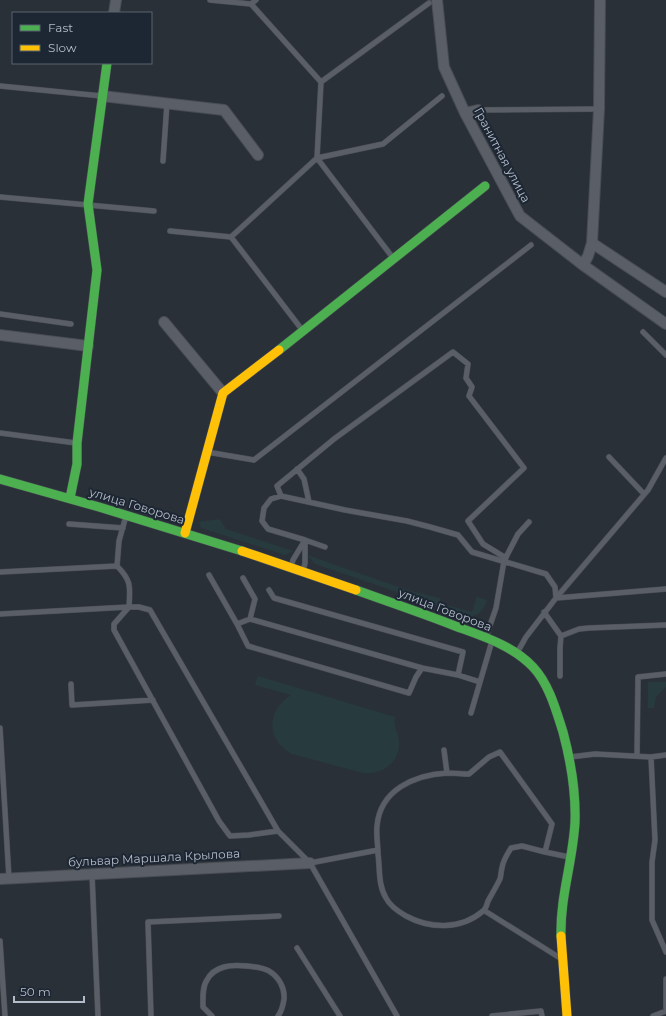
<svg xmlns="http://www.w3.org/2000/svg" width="666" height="1016" font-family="Montserrat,sans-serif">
	<rect width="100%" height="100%" fill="#2a3038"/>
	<path fill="#273a3e" d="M 220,519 L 226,529 L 293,551 L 285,555 L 201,528 L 199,522 Z
		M 307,555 L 410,591 L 440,598 L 440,603 L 472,612 L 477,597 L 487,600 C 484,610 480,614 470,617 L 315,564 Z
		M 258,676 L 395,717 C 393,728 398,731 399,742 C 400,762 383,775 363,773 L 292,754 C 266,740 266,711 291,695 L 255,685 Z
		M 648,682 L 666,682 L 666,687 L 656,697 L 654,708 L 648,708 Z"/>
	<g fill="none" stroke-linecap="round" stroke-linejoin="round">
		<g stroke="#484c53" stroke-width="6">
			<path id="lane" d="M 210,0 L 251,4 L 321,82
				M 251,4 L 256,0
				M 0,86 L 102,96
				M 478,110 L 599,109
				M 163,161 L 167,103
				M 0,197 L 154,211
				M 170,231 L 231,237 L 303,331
				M 231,237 L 317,158 L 383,144 L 442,96
				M 393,258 L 317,158 L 321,82 L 429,3
				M 0,314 L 71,324
				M 643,332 L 666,355
				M 0,433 L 76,443
				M 207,452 L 254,460 L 531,245
				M 609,457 L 644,494
				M 297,469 L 304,479 L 309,502
				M 281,496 L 277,486 L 334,439 L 453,352 L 468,364 L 466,378 L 472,387 L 469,396 L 524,468 L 468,521 L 483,544 L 506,558
				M 69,524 L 123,528
				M 291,567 L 293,560 L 305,540 L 268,529 L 262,521 L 264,508 L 271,499 L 281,496 L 345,510 L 407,521 L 430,527 L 458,535 L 472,552 L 546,574 L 555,587 L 556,598
				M 303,571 L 305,563 L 305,540 L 325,547
				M 0,572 L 117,566 L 119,541 L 126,516
				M 209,575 L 237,624 L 250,619
				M 243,578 L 255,599 L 250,619 L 422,668 L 458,675
				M 269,590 L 274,598 L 463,652 L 458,675 L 480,682
				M 556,598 L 648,490 L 666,458
				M 544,612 L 561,636 L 579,629 L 589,628 L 666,625
				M 0,614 L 129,607 C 130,587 132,581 117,566
				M 237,624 L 248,646 L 409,693 L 416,677 L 422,668
				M 486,637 L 496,608 L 504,561 L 518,534 L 529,522
				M 517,653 L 526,637 L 556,598 L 666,589
				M 560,676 L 560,648 L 561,636
				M 71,684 L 72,705 L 153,700
				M 471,713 L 492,641
				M 0,728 L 9,878
				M 444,750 L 447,773
				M 637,755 L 638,677 L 666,674
				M 570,757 L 595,754 L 651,757 L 666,755
				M 651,757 L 655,840 L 652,862 L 652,920 L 666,952
				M 278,831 L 249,835 L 230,836 L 219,821 L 114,630 L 114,624 L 129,607 L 139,607 L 150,610 L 278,831 L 310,863 L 397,1016
				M 545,852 L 552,824 L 500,752 L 489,757 L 469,774 C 462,774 454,773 447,773 C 414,775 380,790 377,826 C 376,835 378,845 378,854 C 380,868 378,885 386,898 C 390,906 399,912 406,916 C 430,929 461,930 483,911 C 486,909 487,904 488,901 C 492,894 496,887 500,879 C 501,876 501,871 502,868 C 503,860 507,855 511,848 L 522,846 L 545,852 L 569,857
				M 310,863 L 378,850
				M 92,874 L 98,1016
				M 485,911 L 560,958
				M 0,941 L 5,1016
				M 297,948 L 340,1016
				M 666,979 L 666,1008
				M 151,1016 L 148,922 L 279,916
				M 212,1016 L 203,1007 C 203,999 202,987 207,980 C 210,974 217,969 224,967 C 234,964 260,966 269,971 C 279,977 285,988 284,999 C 283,1006 282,1011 278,1016
				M 492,1016 L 541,1011 L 542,1016
				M 653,1016 L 666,1011"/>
		</g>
		<g stroke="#484c53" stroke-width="12">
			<path id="street" d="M 437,0 L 444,67 L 465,113 L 520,216 L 583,265 L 666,324
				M 114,13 L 116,0
				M 102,96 L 224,110 L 258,155
				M 465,113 L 478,110
				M 592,243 L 666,292
				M 583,265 L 588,256 L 592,243 L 599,109 L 600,0
				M 164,322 L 223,393
				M 0,335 L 88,346
				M 0,879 L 310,863"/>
		</g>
		<g stroke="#484c53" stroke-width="10">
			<path id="fast" d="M 279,350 L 485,186
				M 0,479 L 99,507 L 242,551
				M 70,498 L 77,464 L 77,443 L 97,270 L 88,204 L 107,63
				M 356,590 C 389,602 422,613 455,626 C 482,636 512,645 533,667 C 549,684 556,710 563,732 C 571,762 576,791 575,822 C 573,861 560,896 561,936"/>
		</g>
		<g stroke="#484c53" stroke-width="10">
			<path id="slow" d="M 185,533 L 223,393 L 279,350
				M 242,551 L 356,590
				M 561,936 L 567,1016"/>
		</g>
		<use href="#lane" stroke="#5a5e66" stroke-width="5"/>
		<use href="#street" stroke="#5a5e66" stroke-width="10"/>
		<use href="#fast" stroke="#4caf50" stroke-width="9"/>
		<use href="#slow" stroke="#ffc107" stroke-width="9"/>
	</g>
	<g text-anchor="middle" stroke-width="4" stroke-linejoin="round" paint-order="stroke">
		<g font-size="12" fill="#b4bcc9" stroke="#1d2633">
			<text transform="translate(502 155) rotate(62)" y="4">Гранитная улица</text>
			<text transform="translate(137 506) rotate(17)" y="4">улица Говорова</text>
			<text transform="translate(445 610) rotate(21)" y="4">улица Говорова</text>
			<text transform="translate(154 858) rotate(-3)" y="4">бульвар Маршала Крылова</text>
		</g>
	</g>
	<rect x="12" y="12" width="140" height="52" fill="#1d2633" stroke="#59626f"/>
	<rect x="20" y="25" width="20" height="6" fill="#4caf50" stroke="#59626f"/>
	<text x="48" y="32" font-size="12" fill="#b4bcc9">Fast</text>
	<rect x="20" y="45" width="20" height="6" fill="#ffc107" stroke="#59626f"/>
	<text x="48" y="52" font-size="12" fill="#b4bcc9">Slow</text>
	<path d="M14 996v6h70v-6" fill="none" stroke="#b4bcc9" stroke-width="2"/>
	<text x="20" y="996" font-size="12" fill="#b4bcc9" stroke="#1d2633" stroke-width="3" paint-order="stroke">50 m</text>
</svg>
